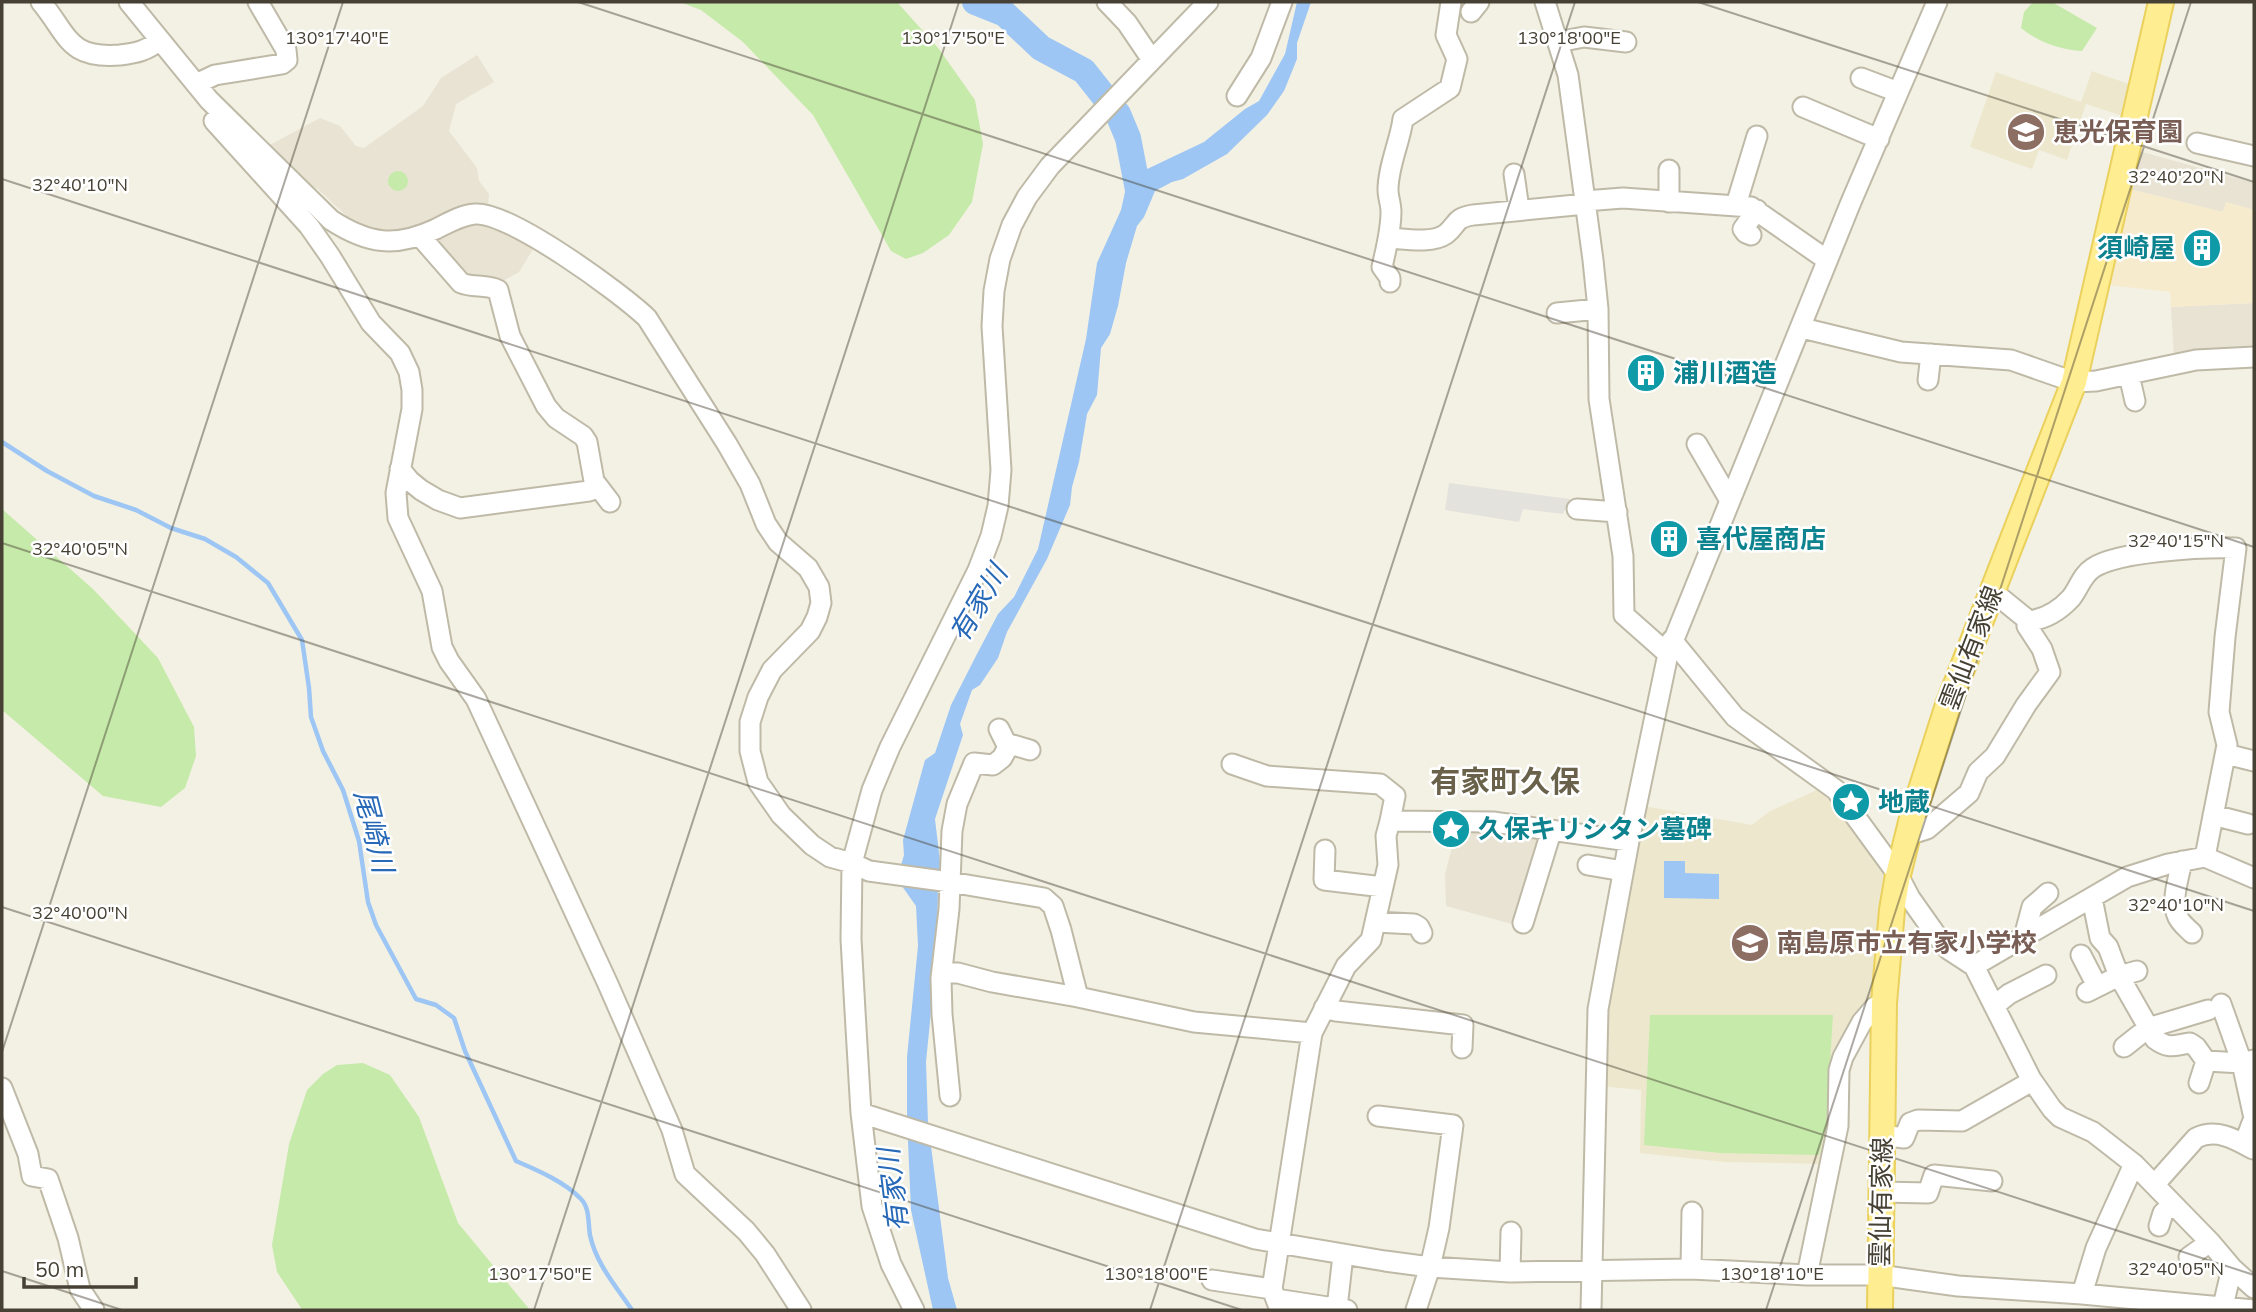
<svg xmlns="http://www.w3.org/2000/svg" width="2256" height="1312" font-family="Mulish,'Noto Sans JP',sans-serif">
	<rect width="100%" height="100%" fill="#f3f1e4"/>
	<path fill="#e8e3d2" d="M 477,55 L 494,82 L 456,104 L 449,131 L 477,168 L 479,181 L 489,194 L 488,207 L 414,231 L 392,235 L 356,225 L 318,189 L 306,185 L 266,147 L 320,118 L 340,126 L 356,146 L 364,148 L 423,106 L 441,78 Z
		M 2139,151 L 2254,183 L 2254,210 L 2226,202 L 2223,212 L 2129,189 Z
		M 461,223 L 487,223 L 535,246 L 519,272 L 496,285 L 470,282 L 427,238 Z
		M 2254,303 L 2254,354 L 2174,358 L 2171,307 Z
		M 1458,825 L 1545,837 L 1519,926 L 1446,906 L 1445,874 Z"/>
	<path fill="#f7ebce" d="M 2129,189 L 2223,212 L 2226,202 L 2254,210 L 2254,303 L 2171,307 L 2170,292 L 2108,285 Z"/>
	<path fill="#ede8cd" d="M 2092,71 L 2140,88 L 2129,118 L 2086,104 L 2067,160 L 2039,150 L 2032,169 L 1970,147 L 1996,72 L 2081,102 Z
		M 1819,789 L 1829,796 L 1890,884 L 1878,1001 L 1867,1006 L 1833,1125 L 1824,1164 L 1725,1162 L 1640,1153 L 1641,1090 L 1600,1086 L 1604,1004 L 1644,806 L 1752,825 L 1770,811 Z"/>
	<path fill="#c6eaaa" d="M 680,2 L 897,2 L 939,49 L 975,100 L 983,144 L 972,202 L 949,235 L 923,253 L 906,259 L 891,251 L 813,115 L 743,42 L 701,10 Z
		M 2033,2 L 2052,2 L 2097,28 L 2082,51 C 2061,50 2038,42 2021,28 L 2024,12 Z
		M388 181a10 10 0 1 1 20 0a10 10 0 1 1-20 0Z
		M 2,509 L 93,589 L 158,658 L 194,727 L 196,756 L 185,788 L 161,807 L 103,796 L 2,710 Z
		M 1650,1015 L 1833,1015 L 1826,1126 L 1819,1155 L 1720,1153 L 1644,1145 Z
		M 363,1063 L 390,1075 L 419,1117 L 458,1223 L 530,1310 L 303,1310 L 301,1308 L 277,1272 L 272,1245 L 289,1144 L 307,1090 L 323,1074 L 337,1065 Z"/>
	<path fill="#e4e2dd" d="M 1449,483 L 1570,499 L 1563,514 L 1523,509 L 1519,522 L 1445,510 Z"/>
	<path fill="#9dc6f4" d="M 1297,2 L 1311,2 L 1297,43 L 1297,59 L 1284,91 L 1267,115 L 1227,154 L 1183,179 L 1172,182 L 1155,191 L 1144,217 L 1137,226 L 1126,263 L 1118,306 L 1110,334 L 1101,348 L 1097,395 L 1087,414 L 1079,462 L 1072,487 L 1070,505 L 1047,559 L 1007,632 L 998,658 L 980,685 L 972,690 L 960,724 L 963,735 L 935,819 L 941,870 L 938,885 L 937,952 L 926,1062 L 928,1123 L 948,1278 L 957,1310 L 933,1310 L 911,1210 L 907,1119 L 907,1057 L 918,946 L 916,906 L 897,879 L 904,855 L 903,840 L 925,760 L 935,753 L 951,705 L 977,654 L 998,614 L 1014,597 L 1038,549 L 1086,339 L 1097,263 L 1121,210 L 1125,192 L 1145,170 L 1204,142 L 1245,109 L 1259,101 L 1285,54 Z
		M 1664,861 L 1685,861 L 1685,873 L 1719,874 L 1719,899 L 1664,898 Z"/>
	<g fill="none" stroke-linecap="round" stroke-linejoin="round">
		<path stroke="#9dc6f4" stroke-width="4.5" d="M 2,442 L 47,471 L 94,496 L 136,510 L 171,528 L 205,539 L 236,557 L 268,583 L 302,640 L 309,688 L 311,717 L 323,751 L 343,790 L 359,841 L 368,902 L 376,925 L 416,999 L 436,1005 L 454,1018 L 465,1051 L 516,1161 C 537,1170 565,1182 581,1199 C 590,1208 588,1224 590,1235 C 596,1264 616,1286 632,1310"/>
		<path stroke="#9dc6f4" stroke-width="26" d="M 975,2 L 1005,14 L 1041,48 L 1084,71 L 1118,114 L 1128,138 L 1139,195"/>
		<g stroke="#bfbaa7" stroke-width="23">
			<path id="minor" d="M 41,2 C 69,36 68,59 120,55 C 137,53 146,51 160,40
				M 129,2 L 209,100 L 331,220 C 368,244 395,248 436,229 C 448,223 461,215 475,214 C 509,211 621,293 647,318 L 727,444 L 750,484 L 766,524 L 778,542 L 808,568 L 819,587 L 821,603 L 817,617 L 810,631 L 772,670 L 758,697 L 750,722 L 750,751 L 758,782 L 781,815 L 812,845 L 830,857 L 852,863 L 869,871 L 950,882 L 1044,898 L 1053,906 L 1061,930 L 1078,997 L 1194,1022 L 1312,1033
				M 1107,2 L 1127,23 L 1152,60
				M 1545,2 L 1568,75 L 1593,260 L 1598,309 L 1599,399 L 1623,556 L 1624,615 L 1668,654
				M 1471,12 L 1479,2
				M 1558,42 L 1584,37 L 1626,42
				M 1861,78 L 1898,92
				M 196,84 L 215,75 L 282,64 L 287,60 L 286,50 L 258,2
				M 1237,96 L 1261,58 L 1282,2
				M 1803,107 L 1879,139
				M 214,121 L 309,226 L 330,256 L 371,323 L 400,353 L 409,372 L 412,390 L 412,409 L 396,493 L 398,518 L 432,591 L 442,647 L 449,661 L 476,699 L 607,982 L 672,1130 L 685,1174 L 746,1231 L 765,1254 L 801,1310
				M 2197,143 L 2254,156
				M 1669,170 L 1669,202
				M 1514,174 L 1519,209
				M 1585,201 L 1623,198 L 1751,207 L 1827,260
				M 1736,205 L 1757,136
				M 1751,235 L 1746,233 L 1743,229 L 1757,210
				M 420,236 L 461,283 C 473,288 486,284 498,290 L 510,336 L 546,406 L 556,418 L 583,436 L 587,442 L 594,481 L 610,502
				M 1389,238 C 1405,239 1432,244 1446,234 C 1458,224 1454,218 1473,215 L 1586,204
				M 1390,282 L 1390,278 L 1382,267 C 1386,249 1391,231 1391,212 C 1391,204 1388,197 1388,190 C 1388,166 1400,142 1403,119 L 1450,88 L 1457,59 L 1446,35 L 1451,2
				M 1557,313 L 1598,309
				M 1802,328 L 1901,352 L 2011,360 L 2074,382 L 2096,381 L 2196,360 L 2254,357
				M 2129,375 L 2135,401
				M 1928,380 L 1931,354
				M 1697,444 L 1729,499
				M 400,469 L 410,481 L 421,490 L 438,500 L 460,508 L 589,491 L 599,488
				M 1577,509 L 1617,512
				M 1992,591 L 2029,621 C 2045,619 2060,610 2071,598 C 2079,588 2082,575 2093,568 C 2118,551 2204,547 2236,548 L 2225,637 L 2219,712 L 2227,745 L 2205,857
				M 1672,640 L 1735,717 L 1836,790 L 1898,875 L 1910,898 L 1934,932 L 1948,949 L 1974,966 L 2031,1079 L 2052,1109 L 2060,1117 L 2093,1132 L 2134,1164 L 2210,1242 L 2232,1268 L 2254,1288
				M 1008,747 L 1013,745 L 1030,750
				M 2226,754 L 2254,761
				M 1232,764 L 1267,776 L 1380,784 L 1395,796 L 1390,821
				M 2213,815 L 2248,824
				M 1908,835 L 1927,829 L 1969,793 L 1978,772 L 1995,756 L 2026,705 L 2050,672 L 2042,649 L 2027,626 L 2029,621
				M 1325,850 L 1324,880 L 1383,887
				M 2182,861 C 2179,877 2171,899 2177,915 C 2179,922 2187,928 2192,933
				M 1588,865 L 1623,871
				M 2092,898 L 2100,938 L 2108,947 L 2119,976 L 2155,1039 C 2170,1050 2174,1045 2190,1043 L 2196,1047 L 2206,1061 L 2242,1063 L 2254,1060
				M 1375,922 L 1414,924 L 1419,927 L 1422,933
				M 1523,923 L 1551,832
				M 2024,937 L 2032,907 L 2048,893
				M 2081,955 L 2097,986
				M 1974,966 L 2127,877 L 2168,864 L 2205,857 L 2254,878
				M 943,973 L 958,973 L 992,982 L 1078,997
				M 2087,992 L 2119,976 L 2137,971
				M 2221,1004 L 2242,1063 L 2254,1118 L 2244,1144
				M 1994,1006 L 2009,994 L 2046,975
				M 1324,1008 L 1336,1011 L 1463,1025 L 1462,1048
				M 2124,1047 L 2148,1028 L 2208,1010
				M 2199,1083 L 2206,1061
				M 2,1088 L 28,1154 L 32,1176 L 48,1179 L 68,1238 L 80,1289 L 94,1310
				M 950,1096 L 942,1014 L 941,978 L 949,909 L 952,831 L 957,804 L 974,763 L 993,765 L 1002,758 L 1008,747 L 999,729
				M 861,1113 L 1255,1239 L 1385,1261 L 1430,1267 L 1510,1272 L 1691,1269 L 1807,1275 L 1879,1275 L 1958,1286 L 2082,1294 L 2254,1310
				M 1378,1116 L 1453,1125 L 1439,1228 L 1430,1267 L 1416,1310
				M 1882,1135 L 1904,1138 L 1910,1123 L 1918,1120 L 1962,1121 L 2025,1085 L 2031,1079
				M 2155,1184 L 2196,1138 C 2216,1128 2235,1139 2253,1149
				M 1881,1192 L 1928,1193 L 1934,1175 L 1992,1181
				M 2159,1226 L 2163,1213 L 2173,1204
				M 2189,1257 L 2210,1242
				M 1691,1269 L 1692,1212
				M 1510,1272 L 1511,1232
				M 1807,1275 L 1838,1126 L 1839,1070 L 1843,1057 L 1862,1022 L 1875,1007 L 1884,1003
				M 1212,1280 L 1272,1289
				M 2082,1294 L 2096,1248 L 2134,1164
				M 1276,1299 L 1347,1310
				M 2223,1306 L 2232,1268
				M 1337,1308 L 1343,1255
				M 914,1310 L 891,1264 L 872,1206 L 861,1113 L 855,1011 L 851,939 L 852,863 L 872,790 L 890,747 L 978,570 L 991,536 L 998,506 L 1001,470 L 992,326 L 994,291 L 1000,259 L 1012,225 L 1027,197 L 1050,166 L 1208,2
				M 1280,1310 L 1272,1289 L 1312,1033 L 1346,966 L 1371,940 L 1388,865 L 1386,836 L 1390,821 L 1493,822 L 1629,841
				M 1591,1310 L 1598,1009 L 1629,841 L 1668,654 L 1851,202 L 1937,2"/>
		</g>
		<g stroke="#ead05c" stroke-width="28">
			<path id="major" d="M 1880,1310 L 1884,1003 L 1892,910 L 1898,875 L 1912,818 L 1948,705 L 2074,382 L 2161,2"/>
		</g>
		<use href="#minor" stroke="#fff" stroke-width="19"/>
		<use href="#major" stroke="#ffed92" stroke-width="24"/>
	</g>
	<path fill="none" stroke="#464134" stroke-width="2" stroke-opacity="0.45" d="M 578,2 L 2254,547M 1698,2 L 2254,182M 2,179 L 2254,911M 2,543 L 2254,1275M 2,907 L 1242,1310M 2,1052 L 343,2M 2,1271 L 122,1310M 534,1310 L 959,2M 1150,1310 L 1575,2M 1766,1310 L 2191,2"/>
	<defs>
		<g id="school-disc" transform="scale(2.0125)"><circle r="9.5" fill="#8d6e63" stroke="#fff"/><path d="M0-5L7-2L0 1L-7-2ZM-4 1L0 2.5L4 1V4Q0 6-4 4Z" fill="#fff"/></g>
		<g id="building-disc" transform="scale(2.0125)"><circle r="9.5" fill="#0f9aa8" stroke="#fff"/><path d="M-4-6H4V6H1V3H-1V6H-4ZM-2.5-4.3h1.7v1.8h-1.7ZM.8-4.3h1.7v1.8H.8ZM-2.5-1h1.7V.8h-1.7ZM.8-1h1.7V.8H.8Z" fill="#fff"/></g>
		<g id="sight-disc" transform="scale(2.0125)"><circle r="9.5" fill="#0f9aa8" stroke="#fff"/><path d="M0-6L1.8-2.2L6-1.7L2.9 1.2L3.7 5.4L0 3.3L-3.7 5.4L-2.9 1.2L-6-1.7L-1.8-2.2Z" fill="#fff"/></g>
	</defs>
	<g fill-rule="evenodd">
		<use href="#school-disc" x="2026" y="132"/>
		<use href="#building-disc" x="2202" y="248"/>
		<use href="#building-disc" x="1646" y="373"/>
		<use href="#building-disc" x="1669" y="539"/>
		<use href="#sight-disc" x="1851" y="802"/>
		<use href="#sight-disc" x="1451" y="829"/>
		<use href="#school-disc" x="1750" y="943"/>
	</g>
	<g text-anchor="middle" stroke-width="5" stroke-linejoin="round" paint-order="stroke">
		<g font-size="26" font-weight="bold" fill="#785e54" stroke="#fff" text-anchor="start">
			<text x="2053" y="141">恵光保育園</text>
			<text x="1777" y="952">南島原市立有家小学校</text>
		</g>
		<g font-size="26" font-weight="bold" fill="#0d838f" stroke="#fff" text-anchor="start">
			<text x="2175" y="257" text-anchor="end">須崎屋</text>
			<text x="1673" y="382">浦川酒造</text>
			<text x="1696" y="548">喜代屋商店</text>
			<text x="1878" y="811">地蔵</text>
			<text x="1478" y="838">久保キリシタン墓碑</text>
		</g>
		<g font-size="26" fill="#464134" stroke="#fff">
			<text transform="translate(1971 648) rotate(-69)" y="9">雲仙有家線</text>
			<text transform="translate(1881 1202) rotate(-89)" y="9">雲仙有家線</text>
		</g>
		<g font-size="28" font-style="italic" fill="#2769b7" stroke="#fff">
			<text transform="translate(978 603) rotate(-59)" y="10">有家川</text>
			<text transform="translate(374 831) rotate(76)" y="10">尾崎川</text>
			<text transform="translate(893 1190) rotate(-97)" y="10">有家川</text>
		</g>
		<g font-size="30" font-weight="bold" fill="#69614a" stroke="#fff">
			<text x="1505" y="792">有家町久保</text>
		</g>
	</g>
	<g font-size="18" text-anchor="middle" fill="#464134" stroke="#fff" stroke-width="5" stroke-linejoin="round" paint-order="stroke">
		<text x="337" y="44">130°17'40"E</text>
		<text x="953" y="44">130°17'50"E</text>
		<text x="1569" y="44">130°18'00"E</text>
		<text x="2176" y="183">32°40'20"N</text>
		<text x="80" y="191">32°40'10"N</text>
		<text x="2176" y="547">32°40'15"N</text>
		<text x="80" y="555">32°40'05"N</text>
		<text x="2176" y="911">32°40'10"N</text>
		<text x="80" y="919">32°40'00"N</text>
		<text x="2176" y="1275">32°40'05"N</text>
		<text x="540" y="1280">130°17'50"E</text>
		<text x="1772" y="1280">130°18'10"E</text>
		<text x="1156" y="1280">130°18'00"E</text>
	</g>
	<rect width="2256" height="1312" fill="none" stroke="#464134" stroke-width="7"/>
	<path d="M24 1277v10h112v-10" fill="none" stroke="#464134" stroke-width="3.5"/>
	<text x="35" y="1277" font-size="21" fill="#464134" stroke="#ffffff" stroke-width="5" paint-order="stroke">50 m</text>
</svg>
